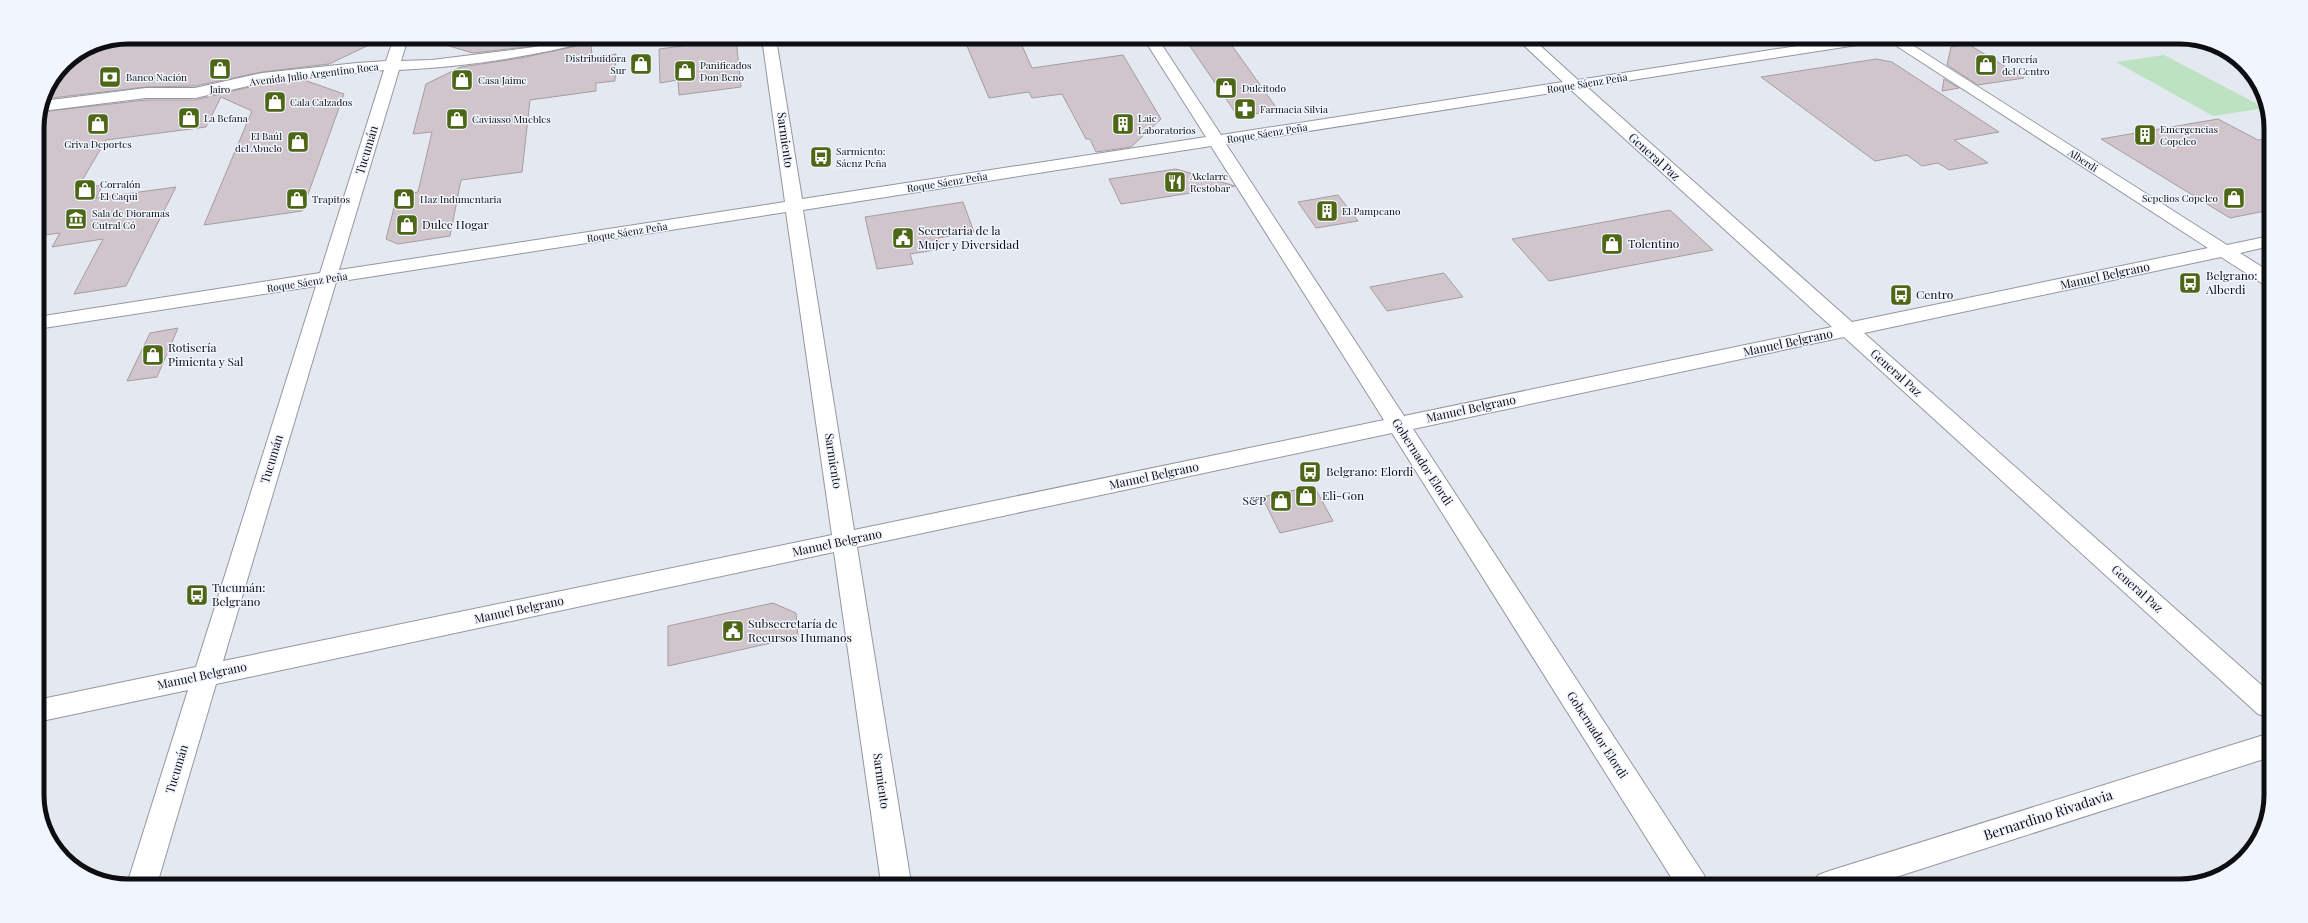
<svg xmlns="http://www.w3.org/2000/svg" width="2308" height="923" font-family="'Playfair Display',serif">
	<rect width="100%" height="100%" fill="#e4e8f1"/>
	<path fill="#bce2c1" d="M 2164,55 L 2265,108 L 2213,116 L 2116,62 Z"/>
	<path fill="#d0c5cb" stroke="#a69ca1" d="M 160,37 L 314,37 L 384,38 L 329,64 L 262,72 L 195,86 L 146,87 L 43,99 L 46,88 L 64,63 L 91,45 Z
		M 443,38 L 564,38 L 535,46 L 473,53 L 442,44 Z
		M 736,39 L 741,87 L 679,95 L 678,80 L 660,83 L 659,49 Z
		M 964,39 L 1019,39 L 1032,68 L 1123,55 L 1161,119 L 1131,147 L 1096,152 L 1090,139 L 1086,139 L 1062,94 L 1032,98 L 1029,92 L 989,98 Z
		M 1185,39 L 1228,40 L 1278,110 L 1247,115 L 1235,112 Z
		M 591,43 L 592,57 L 616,54 L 615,81 L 596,83 L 596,91 L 530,100 L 522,172 L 461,180 L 450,236 L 398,244 L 386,239 L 397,196 L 418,192 L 432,132 L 413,134 L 426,84 L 461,67 L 521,58 Z
		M 1968,44 L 2024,78 L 1978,85 L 1947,65 L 1951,47 Z
		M 1876,59 L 1892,62 L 1999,132 L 1954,140 L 1988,163 L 1949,170 L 1938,163 L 1922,166 L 1907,155 L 1875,161 L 1761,77 Z
		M 1944,79 L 1959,88 L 1942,91 Z
		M 304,80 L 344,94 L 302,211 L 204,225 L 252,111 L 221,97 L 206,127 L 106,140 L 77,189 L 103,185 L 96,198 L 176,187 L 126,286 L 74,294 L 103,239 L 52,247 L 60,233 L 37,236 L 37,122 L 40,112 L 146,100 L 195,100 L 262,84 Z
		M 2218,119 L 2258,140 L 2271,138 L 2270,210 L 2230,218 L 2101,139 Z
		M 1176,169 L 1235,186 L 1121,204 L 1109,179 Z
		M 1338,195 L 1358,221 L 1316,228 L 1298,202 Z
		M 963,202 L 974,232 L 938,238 L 941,249 L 910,254 L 913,264 L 877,269 L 865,217 Z
		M 1670,210 L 1713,250 L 1549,281 L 1512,239 Z
		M 1444,273 L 1463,297 L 1387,311 L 1370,287 Z
		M 178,328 L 157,377 L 127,381 L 150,333 Z
		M 1314,486 L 1333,521 L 1280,533 L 1262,497 Z
		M 773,603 L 796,613 L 798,637 L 668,666 L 668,626 Z"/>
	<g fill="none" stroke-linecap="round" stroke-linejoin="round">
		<g stroke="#9497a0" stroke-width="2">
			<path id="minor" d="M 394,38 L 408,38 L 401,61 L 432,60 L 535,47 L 570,38 L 594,38 L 592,41 C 529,57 464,67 399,70 L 339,270 L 785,202 L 762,38 L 776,39 L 802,199 L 1206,137 L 1144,39 L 1158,39 L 1221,135 L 1563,82 L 1518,40 L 1534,40 L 1578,80 L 1829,41 L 1864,41 L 1857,45 L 1587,87 L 1852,322 L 2208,248 L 1889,41 L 1906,41 L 2227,245 L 2270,236 L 2270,246 L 2240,253 L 2270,272 L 2270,286 L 2263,284 L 2221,257 L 1864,333 L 2267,690 L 2267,717 L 2258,714 L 1844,337 L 1413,429 L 1704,875 L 1708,885 L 1676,885 L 1392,433 L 857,547 L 911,883 L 881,883 L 834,552 L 216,684 L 158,881 L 128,881 L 188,690 L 37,722 L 37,700 L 196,667 L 316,286 L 37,329 L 37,317 L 320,273 L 384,70 L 262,83 L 195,98 L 146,98 L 42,111 L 40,110 L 43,101 L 146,88 L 195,88 L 262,73 L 357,63 L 386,61 ZM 1571,90 L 1832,327 L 1404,416 L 1226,144 ZM 1211,146 L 1384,420 L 854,530 L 803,210 ZM 786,212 L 832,535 L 223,661 L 336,282 Z
				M 2267,734 L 2267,758 L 1871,885 L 1814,885 L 1818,875 L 1829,871 Z"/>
		</g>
		<use href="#minor" fill="#fff" fill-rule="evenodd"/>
	</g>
	<defs>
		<g id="shop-square" transform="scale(1.15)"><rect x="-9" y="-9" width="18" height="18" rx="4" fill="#4e6717" stroke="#f1f5fe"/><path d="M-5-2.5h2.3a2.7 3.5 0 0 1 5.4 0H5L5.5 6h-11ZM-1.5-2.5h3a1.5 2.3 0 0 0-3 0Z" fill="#fff"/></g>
		<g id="bank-square" transform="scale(1.15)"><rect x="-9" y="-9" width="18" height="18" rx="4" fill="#4e6717" stroke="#f1f5fe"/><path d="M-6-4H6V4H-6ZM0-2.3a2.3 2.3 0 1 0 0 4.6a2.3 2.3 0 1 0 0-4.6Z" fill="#fff"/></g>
		<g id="pharmacy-square" transform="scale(1.15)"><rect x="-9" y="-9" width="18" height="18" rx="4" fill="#4e6717" stroke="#f1f5fe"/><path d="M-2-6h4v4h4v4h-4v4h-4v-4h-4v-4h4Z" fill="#fff"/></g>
		<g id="building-square" transform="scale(1.15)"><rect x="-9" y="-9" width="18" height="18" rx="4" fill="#4e6717" stroke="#f1f5fe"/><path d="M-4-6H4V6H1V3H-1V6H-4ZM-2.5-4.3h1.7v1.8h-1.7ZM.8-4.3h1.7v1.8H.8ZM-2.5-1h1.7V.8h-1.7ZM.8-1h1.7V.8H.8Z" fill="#fff"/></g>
		<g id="bus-square" transform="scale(1.15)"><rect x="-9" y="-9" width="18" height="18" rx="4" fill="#4e6717" stroke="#f1f5fe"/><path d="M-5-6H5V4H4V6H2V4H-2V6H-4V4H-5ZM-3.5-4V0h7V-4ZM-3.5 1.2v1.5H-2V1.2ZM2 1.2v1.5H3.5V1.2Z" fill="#fff"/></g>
		<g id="restaurant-square" transform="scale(1.15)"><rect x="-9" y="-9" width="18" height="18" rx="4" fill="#4e6717" stroke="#f1f5fe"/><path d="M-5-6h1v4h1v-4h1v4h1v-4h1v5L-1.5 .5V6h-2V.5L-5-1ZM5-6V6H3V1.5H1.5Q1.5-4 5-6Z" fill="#fff"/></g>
		<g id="museum-square" transform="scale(1.15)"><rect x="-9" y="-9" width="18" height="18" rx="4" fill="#4e6717" stroke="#f1f5fe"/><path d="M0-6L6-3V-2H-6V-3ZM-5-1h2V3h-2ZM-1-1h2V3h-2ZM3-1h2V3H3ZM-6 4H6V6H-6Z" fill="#fff"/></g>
		<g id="civic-square" transform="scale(1.15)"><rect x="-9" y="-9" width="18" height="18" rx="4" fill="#4e6717" stroke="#f1f5fe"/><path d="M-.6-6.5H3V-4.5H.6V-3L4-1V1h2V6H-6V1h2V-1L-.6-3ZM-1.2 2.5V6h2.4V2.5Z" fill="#fff"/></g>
	</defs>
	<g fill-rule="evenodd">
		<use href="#shop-square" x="641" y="64"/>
		<use href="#shop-square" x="1986" y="65"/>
		<use href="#shop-square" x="220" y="69"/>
		<use href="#shop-square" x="685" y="71"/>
		<use href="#bank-square" x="110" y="77"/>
		<use href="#shop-square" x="462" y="80"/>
		<use href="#shop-square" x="1226" y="88"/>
		<use href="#shop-square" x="275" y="102"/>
		<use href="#pharmacy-square" x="1245" y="109"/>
		<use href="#shop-square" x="189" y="118"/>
		<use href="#shop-square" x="457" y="119"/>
		<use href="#shop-square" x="98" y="124"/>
		<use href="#building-square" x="1123" y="124"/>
		<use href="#building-square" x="2145" y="135"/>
		<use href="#shop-square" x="298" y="142"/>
		<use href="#bus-square" x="821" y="157"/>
		<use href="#restaurant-square" x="1175" y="182"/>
		<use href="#shop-square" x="85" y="190"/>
		<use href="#shop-square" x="2234" y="198"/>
		<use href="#shop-square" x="297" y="199"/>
		<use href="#shop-square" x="404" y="199"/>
		<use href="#building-square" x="1327" y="211"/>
		<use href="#museum-square" x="76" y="219"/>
		<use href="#shop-square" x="407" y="225"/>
		<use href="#civic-square" x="903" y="238"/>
		<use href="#shop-square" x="1612" y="244"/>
		<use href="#bus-square" x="2190" y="283"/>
		<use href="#bus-square" x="1901" y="295"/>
		<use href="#shop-square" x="153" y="355"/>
		<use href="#bus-square" x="1310" y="472"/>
		<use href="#shop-square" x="1306" y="496"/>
		<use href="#shop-square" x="1281" y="501"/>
		<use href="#bus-square" x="197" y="595"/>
		<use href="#civic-square" x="733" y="631"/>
	</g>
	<g text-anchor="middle" stroke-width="3" stroke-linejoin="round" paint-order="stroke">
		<g font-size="10" fill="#0d0e11" stroke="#f1f5fe" text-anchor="start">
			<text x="626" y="62" text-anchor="end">Distribuidora<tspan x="626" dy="12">Sur</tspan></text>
			<text x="2002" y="63">Florería<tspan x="2002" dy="12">del Centro</tspan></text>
			<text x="700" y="69">Panificados<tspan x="700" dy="12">Don Beno</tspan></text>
			<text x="126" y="81">Banco Nación</text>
			<text x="478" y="84">Casa Jaime</text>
			<text x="1242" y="92">Dulcitodo</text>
			<text x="220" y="93" text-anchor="middle">Jairo</text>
			<text x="290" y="106">Cala Calzados</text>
			<text x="1260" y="113">Farmacia Silvia</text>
			<text x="204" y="122">La Befana</text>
			<text x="1138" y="122">Laic<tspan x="1138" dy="12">Laboratorios</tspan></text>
			<text x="472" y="123">Caviasso Muebles</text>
			<text x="2160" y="133">Emergencias<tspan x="2160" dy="12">Copelco</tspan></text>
			<text x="282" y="140" text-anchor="end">El Baúl<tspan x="282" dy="12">del Abuelo</tspan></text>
			<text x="98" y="148" text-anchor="middle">Griva Deportes</text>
			<text x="836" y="155">Sarmiento:<tspan x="836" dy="12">Sáenz Peña</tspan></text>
			<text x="1190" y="180">Akelarre<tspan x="1190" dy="12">Restobar</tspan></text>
			<text x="100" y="188">Corralón<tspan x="100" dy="12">El Caqui</tspan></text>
			<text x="2218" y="202" text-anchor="end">Sepelios Copelco</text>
			<text x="312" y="203">Trapitos</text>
			<text x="420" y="203">Haz Indumentaria</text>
			<text x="1342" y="215">El Pampeano</text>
			<text x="92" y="217">Sala de Dioramas<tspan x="92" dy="12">Cutral Có</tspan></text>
		</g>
		<g font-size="10" fill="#0d0e11" stroke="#f1f5fe">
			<text transform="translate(314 74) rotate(-7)" y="4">Avenida Julio Argentino Roca</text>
			<text transform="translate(1587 83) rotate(-9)" y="4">Roque Sáenz Peña</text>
			<text transform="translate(1267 133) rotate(-9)" y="4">Roque Sáenz Peña</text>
			<text transform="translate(2083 160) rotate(33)" y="4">Alberdi</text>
			<text transform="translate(947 182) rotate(-9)" y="4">Roque Sáenz Peña</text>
			<text transform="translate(627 232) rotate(-9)" y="4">Roque Sáenz Peña</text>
			<text transform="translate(307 282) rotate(-9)" y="4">Roque Sáenz Peña</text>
		</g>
		<g font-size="12" fill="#0d0e11" stroke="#f1f5fe">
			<text transform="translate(785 140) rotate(82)" y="4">Sarmiento</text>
			<text transform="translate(367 150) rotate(-73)" y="4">Tucumán</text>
			<text transform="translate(1654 157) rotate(42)" y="4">General Paz</text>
			<text transform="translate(2105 276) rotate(-12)" y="4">Manuel Belgrano</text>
			<text transform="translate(1788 343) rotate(-12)" y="4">Manuel Belgrano</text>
			<text transform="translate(1896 373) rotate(42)" y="4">General Paz</text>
			<text transform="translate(1471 409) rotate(-12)" y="4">Manuel Belgrano</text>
			<text transform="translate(272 459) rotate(-73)" y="4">Tucumán</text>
			<text transform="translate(833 461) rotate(81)" y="4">Sarmiento</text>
			<text transform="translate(1422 462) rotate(57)" y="4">Gobernador Elordi</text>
			<text transform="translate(1154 476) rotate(-12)" y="4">Manuel Belgrano</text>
			<text transform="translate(837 543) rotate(-12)" y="4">Manuel Belgrano</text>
			<text transform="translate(2137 589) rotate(42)" y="4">General Paz</text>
			<text transform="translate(519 610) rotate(-12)" y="4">Manuel Belgrano</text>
			<text transform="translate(202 676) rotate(-12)" y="4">Manuel Belgrano</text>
			<text transform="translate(1597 735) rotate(57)" y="4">Gobernador Elordi</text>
			<text transform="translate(177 769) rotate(-73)" y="4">Tucumán</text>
			<text transform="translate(881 781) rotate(82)" y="4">Sarmiento</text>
		</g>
		<g font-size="12" fill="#0d0e11" stroke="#f1f5fe" text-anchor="start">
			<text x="422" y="229">Dulce Hogar</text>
			<text x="918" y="235">Secretaria de la<tspan x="918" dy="14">Mujer y Diversidad</tspan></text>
			<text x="1628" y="248">Tolentino</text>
			<text x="2206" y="280">Belgrano:<tspan x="2206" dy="14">Alberdi</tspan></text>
			<text x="1916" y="299">Centro</text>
			<text x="168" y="352">Rotisería<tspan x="168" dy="14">Pimienta y Sal</tspan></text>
			<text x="1326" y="476">Belgrano: Elordi</text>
			<text x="1322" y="500">Eli-Gon</text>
			<text x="1266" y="505" text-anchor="end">S&amp;P</text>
			<text x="212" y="592">Tucumán:<tspan x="212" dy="14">Belgrano</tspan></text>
			<text x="748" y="628">Subsecretaría de<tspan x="748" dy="14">Recursos Humanos</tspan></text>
		</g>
		<g font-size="14" fill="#0d0e11" stroke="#f1f5fe">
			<text transform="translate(2048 815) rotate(-18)" y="5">Bernardino Rivadavia</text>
		</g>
	</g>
	<path d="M0 0H2308V923H0ZM128 44H2180A84 84 0 0 1 2264 128V795A84 84 0 0 1 2180 879H128A84 84 0 0 1 44 795V128A84 84 0 0 1 128 44Z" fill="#f1f5fe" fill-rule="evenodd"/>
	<path fill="none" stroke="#0d0e11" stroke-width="5" d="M128 44H2180A84 84 0 0 1 2264 128V795A84 84 0 0 1 2180 879H128A84 84 0 0 1 44 795V128A84 84 0 0 1 128 44Z"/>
</svg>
